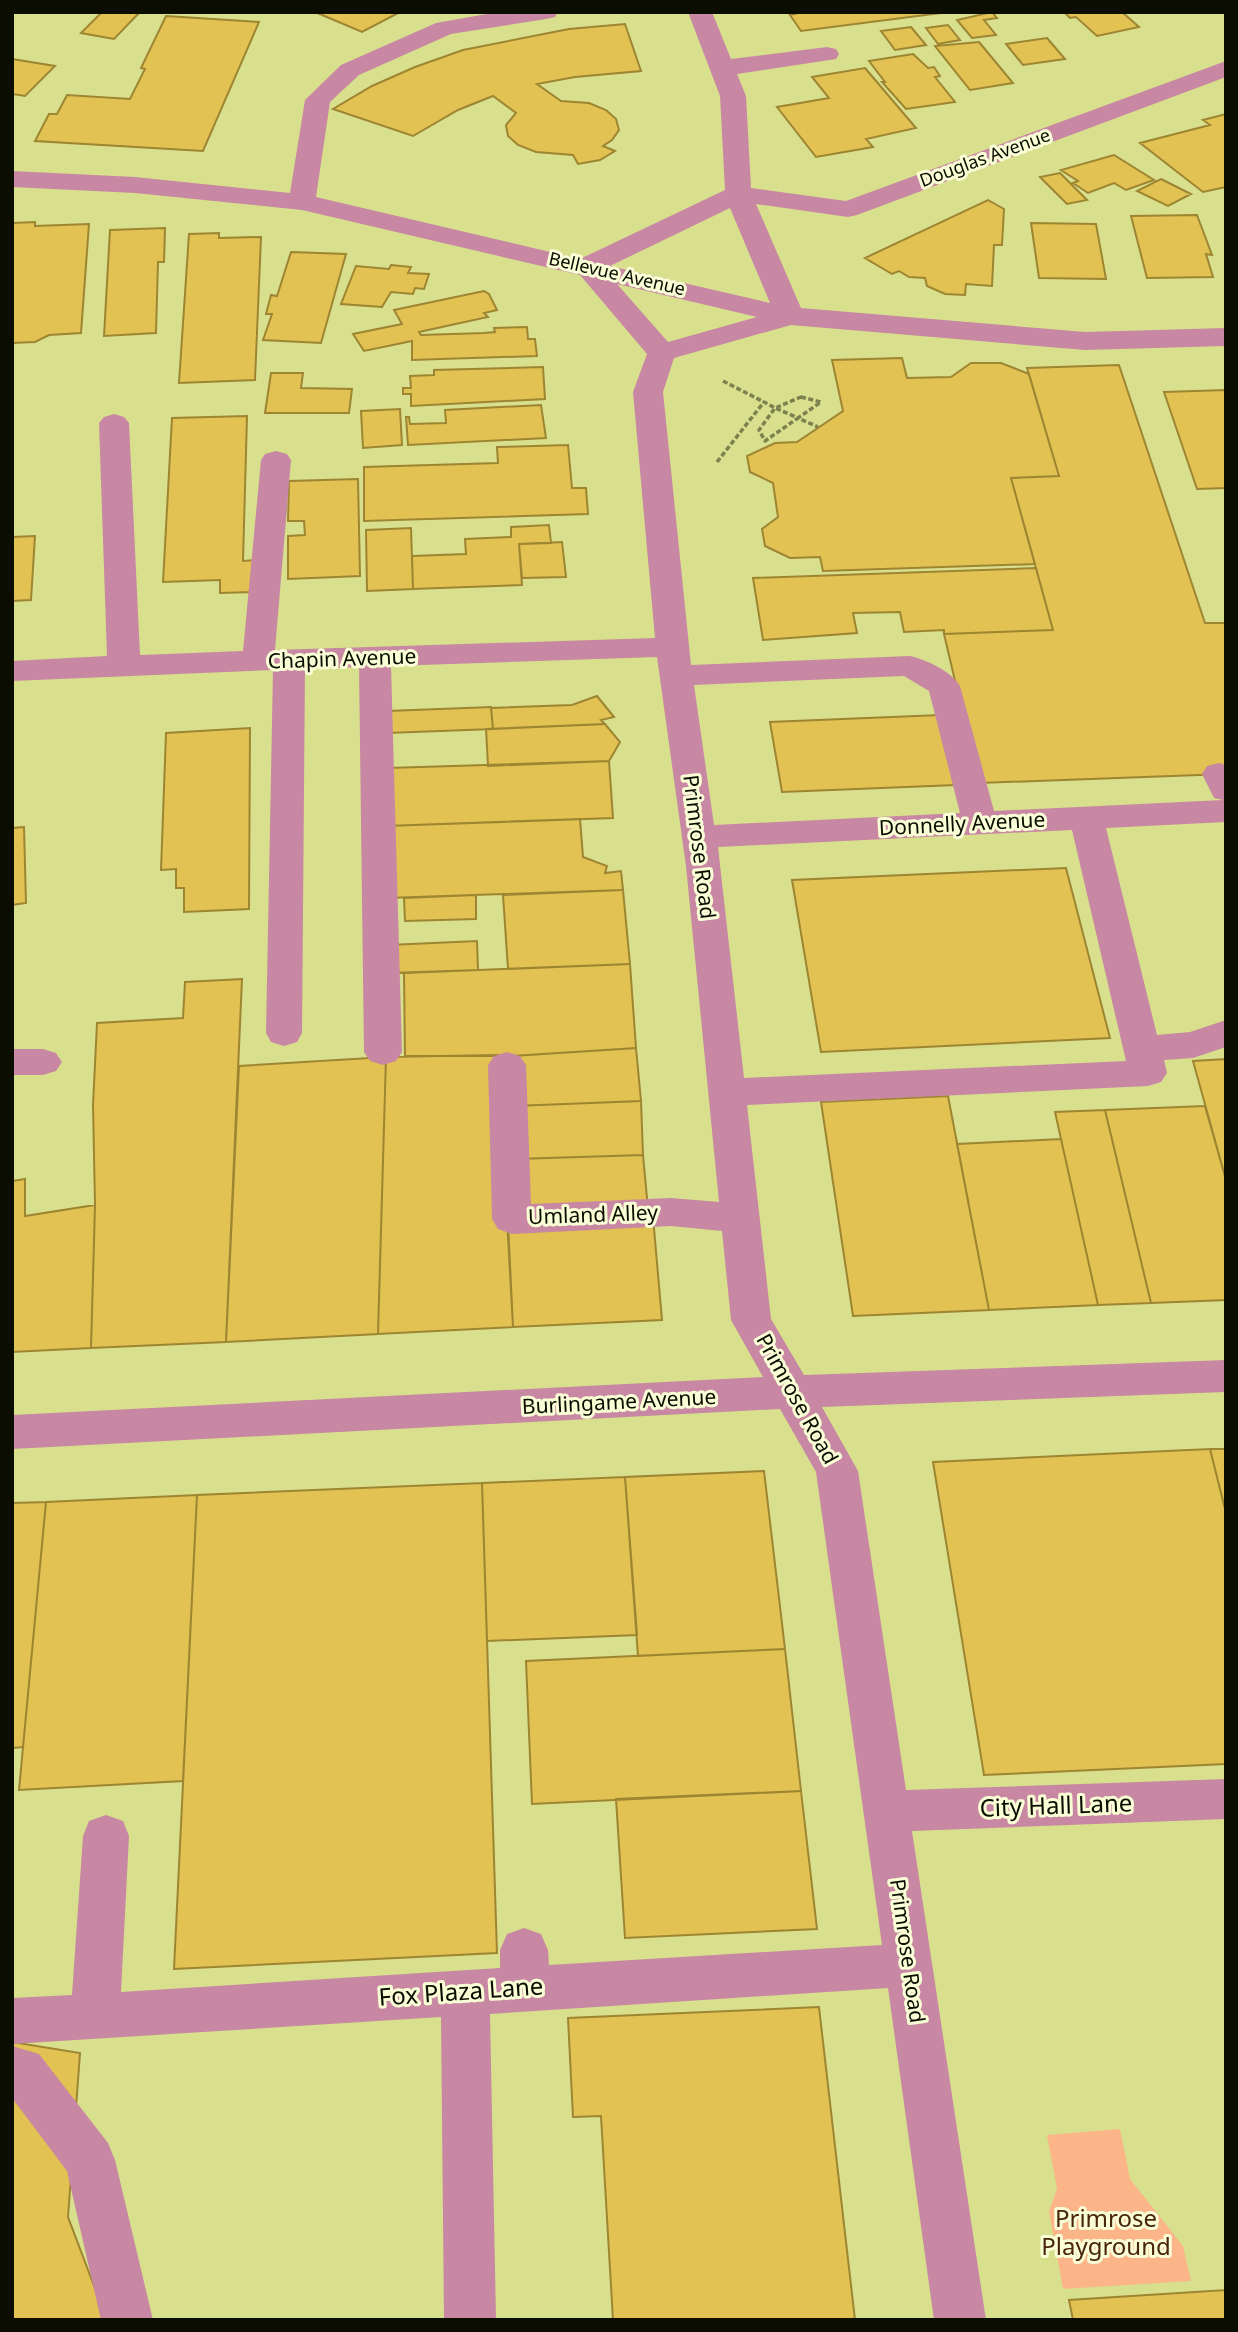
<svg xmlns="http://www.w3.org/2000/svg" width="1238" height="2332" font-family="'Noto Sans',sans-serif">
	<rect width="100%" height="100%" fill="#d8e08e"/>
	<path fill="#fbb588" d="M 1120,2129 L 1130,2179 L 1183,2246 L 1191,2281 L 1063,2289 L 1049,2211 L 1057,2189 L 1047,2135 Z"/>
	<path fill="#e2c253" stroke="#9d8532" stroke-width="2" d="M 102,12 L 140,12 L 114,39 L 81,33 Z
		M 315,12 L 400,12 L 362,32 Z
		M 793,12 L 940,12 L 941,13 L 801,31 L 790,15 L 795,14 Z
		M 992,12 L 997,18 L 984,20 L 996,35 L 972,38 L 957,20 Z
		M 1064,12 L 1122,12 L 1139,27 L 1097,36 L 1076,17 L 1070,18 Z
		M 166,16 L 259,22 L 203,151 L 35,141 L 49,114 L 57,114 L 67,95 L 130,99 L 145,69 L 141,68 Z
		M 625,24 L 641,71 L 575,77 L 537,84 L 561,101 L 589,103 L 606,110 L 616,119 L 619,130 L 612,140 L 603,146 L 615,151 L 600,160 L 578,164 L 573,155 L 536,152 L 518,145 L 508,136 L 506,125 L 516,113 L 493,96 L 458,110 L 413,136 L 333,109 L 372,86 L 415,67 L 463,50 L 569,29 Z
		M 948,25 L 960,40 L 938,44 L 926,28 Z
		M 911,27 L 926,45 L 895,50 L 881,31 Z
		M 1047,38 L 1065,59 L 1023,65 L 1006,44 Z
		M 979,42 L 1013,83 L 970,90 L 935,46 Z
		M 913,54 L 928,68 L 934,67 L 940,76 L 935,77 L 955,102 L 906,109 L 882,82 L 885,82 L 869,61 Z
		M 12,59 L 55,66 L 25,96 L 12,94 Z
		M 865,68 L 916,128 L 866,139 L 873,147 L 816,157 L 777,107 L 829,98 L 812,77 Z
		M 1226,114 L 1226,187 L 1203,192 L 1140,143 L 1210,125 L 1203,120 Z
		M 1114,155 L 1154,180 L 1126,190 L 1114,183 L 1088,193 L 1073,183 L 1078,181 L 1061,170 Z
		M 1060,173 L 1087,200 L 1067,204 L 1040,177 Z
		M 1161,179 L 1191,194 L 1168,206 L 1137,191 Z
		M 988,200 L 1004,209 L 1002,245 L 994,245 L 992,286 L 966,284 L 965,295 L 945,294 L 927,286 L 925,278 L 909,277 L 899,271 L 892,274 L 865,258 Z
		M 1197,215 L 1212,255 L 1206,254 L 1213,277 L 1147,278 L 1131,216 Z
		M 35,222 L 35,226 L 89,224 L 81,333 L 49,335 L 35,342 L 12,343 L 12,223 Z
		M 1031,223 L 1096,224 L 1106,279 L 1039,278 Z
		M 165,228 L 164,262 L 158,262 L 156,333 L 104,336 L 110,230 Z
		M 219,233 L 219,238 L 261,237 L 255,380 L 179,383 L 189,234 Z
		M 291,252 L 346,254 L 321,343 L 263,340 L 272,314 L 266,314 L 271,295 L 277,296 Z
		M 391,265 L 411,267 L 408,273 L 429,274 L 424,289 L 415,288 L 413,294 L 391,292 L 382,307 L 341,304 L 356,266 L 389,269 Z
		M 484,291 L 489,294 L 497,310 L 484,313 L 488,317 L 419,332 L 421,335 L 484,333 L 495,332 L 494,328 L 527,327 L 528,339 L 535,339 L 537,356 L 412,360 L 412,341 L 364,351 L 353,334 L 402,324 L 394,310 Z
		M 902,358 L 907,378 L 951,377 L 971,363 L 1001,363 L 1029,374 L 1059,476 L 1011,478 L 1035,564 L 823,571 L 820,557 L 790,558 L 765,546 L 762,529 L 778,517 L 773,483 L 750,472 L 747,456 L 775,443 L 797,442 L 843,411 L 832,360 Z
		M 1119,365 L 1205,623 L 1226,623 L 1226,774 L 979,783 L 944,634 L 1053,630 L 1011,478 L 1059,476 L 1027,368 Z
		M 543,367 L 545,399 L 411,406 L 411,394 L 403,394 L 403,388 L 411,388 L 410,376 L 434,375 L 434,370 Z
		M 271,373 L 303,373 L 301,388 L 352,389 L 349,413 L 265,413 Z
		M 1226,390 L 1226,488 L 1197,489 L 1164,392 Z
		M 541,405 L 546,438 L 408,445 L 406,417 L 409,417 L 410,424 L 446,423 L 445,410 Z
		M 400,409 L 402,445 L 363,448 L 361,411 Z
		M 247,416 L 243,561 L 255,560 L 254,592 L 220,593 L 220,580 L 163,582 L 172,418 Z
		M 568,445 L 572,488 L 586,488 L 588,514 L 364,521 L 364,467 L 498,463 L 497,447 Z
		M 358,479 L 360,576 L 288,579 L 288,536 L 305,535 L 304,521 L 288,521 L 289,481 Z
		M 549,525 L 551,543 L 519,544 L 522,585 L 413,589 L 412,556 L 466,554 L 465,539 L 511,537 L 511,527 Z
		M 411,528 L 413,589 L 367,591 L 366,530 Z
		M 35,536 L 31,600 L 12,601 L 12,537 Z
		M 562,542 L 566,577 L 522,578 L 519,544 Z
		M 1036,568 L 1053,630 L 944,634 L 944,630 L 904,632 L 900,612 L 853,613 L 857,633 L 763,640 L 753,578 Z
		M 597,696 L 614,717 L 601,720 L 605,724 L 493,729 L 491,708 L 572,705 Z
		M 491,707 L 493,729 L 388,733 L 388,711 Z
		M 940,715 L 956,785 L 782,792 L 770,722 Z
		M 605,724 L 620,742 L 609,761 L 488,766 L 486,729 Z
		M 250,728 L 249,909 L 184,912 L 184,888 L 176,888 L 176,869 L 161,870 L 166,733 Z
		M 609,761 L 613,818 L 386,826 L 388,768 Z
		M 580,819 L 583,857 L 607,866 L 605,873 L 621,871 L 623,890 L 387,898 L 386,826 Z
		M 24,827 L 26,903 L 12,905 L 12,828 Z
		M 1066,868 L 1110,1038 L 821,1052 L 792,880 Z
		M 623,890 L 630,964 L 508,969 L 503,895 Z
		M 476,895 L 476,919 L 405,921 L 404,898 Z
		M 477,941 L 478,970 L 389,973 L 389,945 Z
		M 630,964 L 636,1048 L 512,1056 L 405,1056 L 404,973 Z
		M 242,979 L 226,1342 L 91,1348 L 95,1205 L 93,1105 L 97,1023 L 183,1018 L 185,982 Z
		M 636,1048 L 641,1101 L 514,1106 L 512,1056 Z
		M 498,1055 L 513,1327 L 378,1334 L 386,1057 Z
		M 386,1057 L 378,1334 L 226,1342 L 239,1066 Z
		M 1226,1059 L 1226,1180 L 1193,1061 Z
		M 948,1096 L 989,1310 L 853,1316 L 821,1102 Z
		M 641,1101 L 643,1155 L 516,1159 L 514,1106 Z
		M 1205,1106 L 1226,1180 L 1226,1300 L 1151,1303 L 1105,1110 Z
		M 1105,1110 L 1151,1303 L 1098,1305 L 1055,1112 Z
		M 1061,1139 L 1098,1305 L 989,1310 L 957,1144 Z
		M 643,1155 L 648,1209 L 518,1214 L 516,1159 Z
		M 25,1179 L 25,1216 L 95,1205 L 91,1348 L 12,1352 L 12,1181 Z
		M 653,1217 L 662,1320 L 513,1327 L 508,1222 Z
		M 1210,1449 L 1226,1513 L 1226,1764 L 984,1775 L 933,1462 Z
		M 1210,1449 L 1226,1449 L 1226,1513 Z
		M 764,1471 L 785,1649 L 638,1656 L 625,1477 Z
		M 625,1477 L 637,1635 L 487,1641 L 482,1483 Z
		M 482,1483 L 497,1953 L 174,1969 L 197,1495 Z
		M 197,1495 L 183,1781 L 19,1790 L 46,1502 Z
		M 46,1502 L 23,1747 L 12,1748 L 12,1503 Z
		M 785,1649 L 801,1791 L 532,1804 L 526,1661 Z
		M 801,1791 L 817,1929 L 625,1938 L 616,1799 Z
		M 819,2007 L 855,2320 L 613,2320 L 601,2116 L 573,2117 L 568,2018 Z
		M 12,2042 L 80,2053 L 68,2217 L 107,2320 L 12,2320 Z
		M 1226,2290 L 1226,2320 L 1073,2320 L 1069,2300 Z"/>
	<g fill="none" stroke-linecap="round" stroke-linejoin="round">
		<path stroke="#7c814e" stroke-width="3.5" stroke-dasharray="5 2.5" stroke-linecap="butt" d="M 723,381 L 764,402
			M 801,397 L 821,402 L 798,418 L 775,408 Z
			M 717,462 L 764,402 L 775,408 L 759,430 L 765,441 L 798,418 L 818,427"/>
		<path fill="#c887a2" fill-rule="evenodd" d="M 498,12 L 558,12 L 555,17 L 546,19 L 451,34 L 359,75 L 330,102 L 316,197 L 580,259 L 725,190 L 720,96 L 688,12 L 712,12 L 731,59 L 827,47 L 836,49 L 839,54 L 836,59 L 737,74 L 746,96 L 751,188 L 846,201 L 1226,61 L 1226,77 L 857,215 L 848,217 L 756,204 L 801,308 L 1085,332 L 1226,328 L 1226,346 L 1085,350 L 791,325 L 674,358 L 663,392 L 691,665 L 910,656 C 927,660 951,671 960,686 L 994,811 L 1223,800 L 1214,798 L 1202,774 L 1207,766 L 1219,763 L 1226,765 L 1226,822 L 1106,828 L 1157,1035 L 1190,1032 L 1226,1020 L 1226,1047 L 1193,1058 L 1164,1060 L 1167,1073 L 1161,1082 L 1148,1086 L 747,1105 L 771,1319 L 804,1375 L 1226,1360 L 1226,1392 L 822,1407 L 858,1471 L 906,1790 L 1226,1779 L 1226,1819 L 912,1831 L 986,2320 L 934,2320 L 888,1988 L 490,2014 L 496,2320 L 444,2320 L 441,2017 L 12,2044 L 12,1998 L 72,1995 L 83,1836 L 89,1821 L 106,1815 L 123,1821 L 129,1836 L 121,1992 L 500,1968 L 500,1950 L 507,1934 L 524,1928 L 541,1934 L 548,1950 L 549,1965 L 882,1945 L 816,1472 L 780,1409 L 12,1449 L 12,1415 L 763,1377 L 731,1320 L 722,1231 L 671,1226 L 512,1234 L 498,1229 L 492,1219 L 488,1065 L 494,1056 L 507,1052 L 520,1056 L 526,1065 L 531,1204 L 671,1198 L 719,1202 L 686,866 L 657,657 L 391,666 L 402,1052 L 396,1061 L 383,1065 L 370,1061 L 364,1052 L 359,667 L 305,669 L 302,1033 L 297,1042 L 284,1046 L 271,1042 L 266,1033 L 273,670 L 12,681 L 12,661 L 107,656 L 99,423 L 104,417 L 114,414 L 124,417 L 129,423 L 140,655 L 243,651 L 261,460 L 265,454 L 276,451 L 287,454 L 291,460 L 275,650 L 655,638 L 633,392 L 647,354 L 580,275 L 302,210 L 135,193 L 12,187 L 12,171 L 135,177 L 290,193 L 305,100 L 341,65 L 436,23 ZM 730,208 L 770,303 L 610,266 ZM 617,284 L 757,317 L 668,342 ZM 904,676 L 929,691 L 960,813 L 714,825 L 694,685 ZM 1072,830 L 1126,1061 L 744,1078 L 718,847 Z
			M 12,1049 L 43,1049 L 56,1053 L 62,1062 L 56,1071 L 43,1075 L 12,1075 Z
			M 12,2046 L 39,2054 L 108,2143 L 115,2160 L 153,2320 L 101,2320 L 67,2171 L 12,2098 Z"/>
	</g>
	<g text-anchor="middle" stroke-width="6" stroke-linejoin="round" paint-order="stroke">
		<g font-size="18" fill="#0b0d00" stroke="#f9fed6">
			<text transform="translate(985 158) rotate(-20)" y="6">Douglas Avenue</text>
			<text transform="translate(617 274) rotate(13)" y="6">Bellevue Avenue</text>
		</g>
		<g font-size="21" fill="#0b0d00" stroke="#f9fed6">
			<text transform="translate(342 659) rotate(-2)" y="7">Chapin Avenue</text>
			<text transform="translate(962 824) rotate(-3)" y="7">Donnelly Avenue</text>
			<text transform="translate(699 847) rotate(83)" y="7">Primrose Road</text>
			<text transform="translate(593 1215) rotate(-2)" y="7">Umland Alley</text>
			<text transform="translate(797 1399) rotate(61)" y="7">Primrose Road</text>
			<text transform="translate(619 1402) rotate(-3)" y="7">Burlingame Avenue</text>
			<text transform="translate(907 1951) rotate(82)" y="7">Primrose Road</text>
		</g>
		<g font-size="24" fill="#0b0d00" stroke="#f9fed6">
			<text transform="translate(1056 1806) rotate(-2)" y="8">City Hall Lane</text>
			<text transform="translate(461 1992) rotate(-4)" y="8">Fox Plaza Lane</text>
		</g>
		<g font-size="24" fill="#48250b" stroke="#f9fed6">
			<text x="1106" y="2227">Primrose<tspan x="1106" dy="28">Playground</tspan></text>
		</g>
	</g>
	<rect width="1238" height="2332" fill="none" stroke="#0b0d00" stroke-width="28"/>
</svg>
